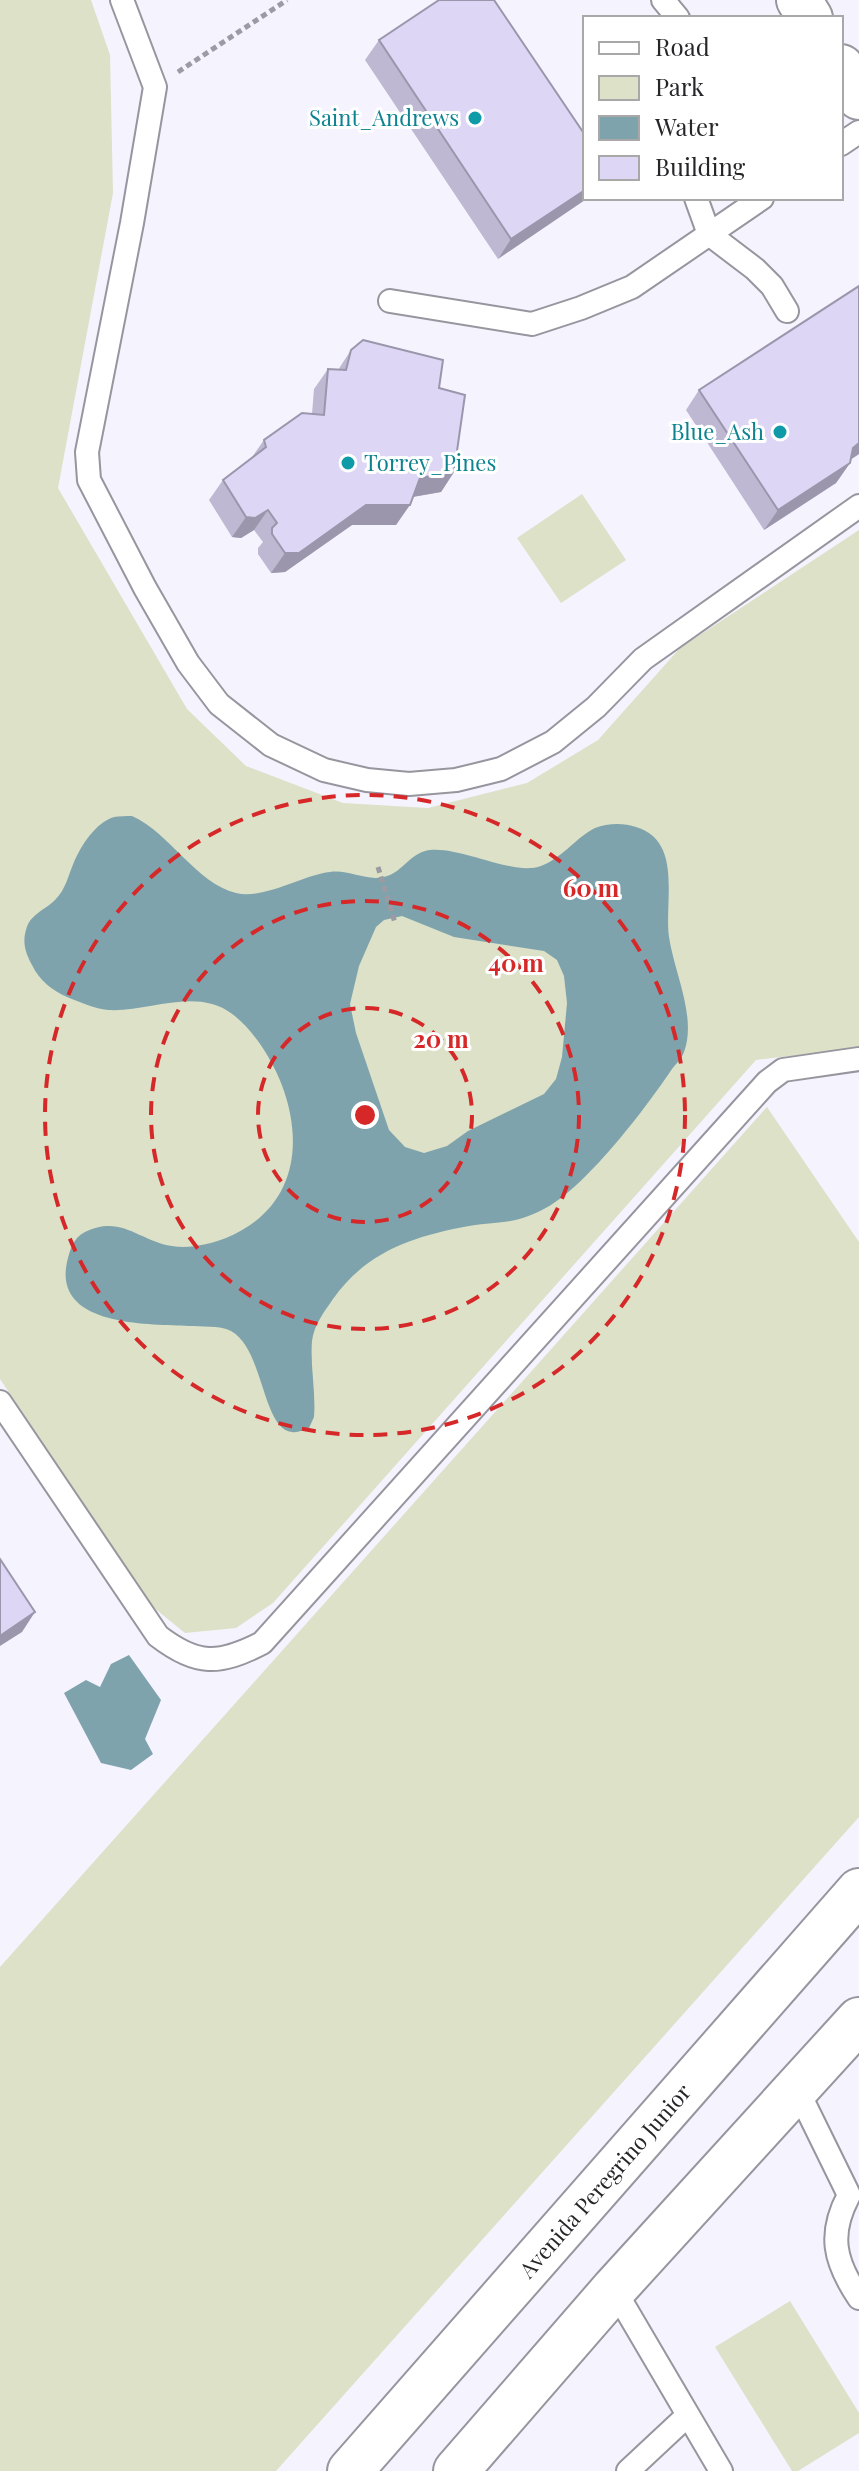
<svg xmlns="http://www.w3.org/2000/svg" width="859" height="2471" font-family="'Playfair Display',serif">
	<rect width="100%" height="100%" fill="#f5f3fe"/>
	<path fill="#dce1c8" d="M 0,0 L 91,0 L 110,55 L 113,193 L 58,488 L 187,709 L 246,766 L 343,803 L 428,808 L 527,783 L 598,740 L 680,648 L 859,530 L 859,1048 L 756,1060 L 273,1603 L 236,1628 L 185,1633 L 153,1607 L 0,1379 Z
		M 582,494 L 626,560 L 561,603 L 517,538 Z
		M 767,1107 L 859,1242 L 859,1817 L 276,2471 L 0,2471 L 0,1967 Z
		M 790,2301 L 859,2413 L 859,2433 L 798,2471 L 792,2471 L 715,2347 Z"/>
	<path fill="#7fa3ac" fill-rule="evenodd" d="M 132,816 C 170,833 196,883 236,893 C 264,900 302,875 330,872 C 351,869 369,884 390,875 C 404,869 412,852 430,850 C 462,847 509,874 538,867 C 561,860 575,838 595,828 C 608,823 624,823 636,827 C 683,841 664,901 669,937 C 674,972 697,1017 684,1052 C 682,1058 676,1064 672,1069 C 646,1108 583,1191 542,1210 C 512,1225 500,1221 469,1226 C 414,1236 367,1251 333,1299 C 324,1312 314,1325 312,1341 C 310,1366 316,1392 314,1417 L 309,1428 C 304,1430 297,1433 292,1432 C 262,1429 264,1349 231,1331 C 219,1325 201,1327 189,1326 C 148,1324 53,1327 67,1262 C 70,1250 73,1238 85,1232 C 121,1214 139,1241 172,1246 C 190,1249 210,1244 226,1238 C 290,1212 305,1153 284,1091 C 274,1061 245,1012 212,1004 C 178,995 142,1012 108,1010 C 95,1009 80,1002 67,997 C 53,991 39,980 32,965 C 26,954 22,943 26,930 C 30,914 44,911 55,900 C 66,889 68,876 74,862 C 81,846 95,823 114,817 C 119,816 127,816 132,816 ZM 402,916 L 454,937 L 544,951 L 557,960 L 564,976 L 567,1003 L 562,1057 L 556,1079 L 544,1094 L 468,1131 L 447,1146 L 424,1153 L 405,1147 L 389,1130 L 356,1033 L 350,1004 L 359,966 L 376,927 L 384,920 Z
		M 129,1655 L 161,1700 L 145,1739 L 153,1754 L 131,1770 L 101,1763 L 64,1693 L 86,1680 L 100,1687 L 111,1664 Z"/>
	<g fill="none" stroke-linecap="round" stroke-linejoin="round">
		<g stroke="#97959e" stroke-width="26">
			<path id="service" d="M 122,0 L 155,87 L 132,223 L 87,452 L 89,480 L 145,588 L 188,663 L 219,704 L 271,745 L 324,770 L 367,780 L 409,784 L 456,780 L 501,769 L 553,742 L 596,707 L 643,659 L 859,506
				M 663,0 L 678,18
				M 841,144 L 859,132
				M 696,198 L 709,234 L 755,269 L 772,286 L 787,311
				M 390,301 L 532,324 L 581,308 L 632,287 L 762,198
				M 0,1402 L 158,1636 C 197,1666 219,1665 262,1643 L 767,1082 L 783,1070 L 859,1059
				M 797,2089 L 849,2195
				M 849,2195 C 828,2234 834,2261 859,2298
				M 614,2289 L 721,2471
				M 628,2471 L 688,2415"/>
		</g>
		<g stroke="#97959e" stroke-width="48">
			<path id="tertiary" d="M 799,0 L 810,18
				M 841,67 L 859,97
				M 350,2471 L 859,1891
				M 456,2471 L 614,2289 L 859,2020"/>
		</g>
		<path stroke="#9c9ba3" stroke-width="5" stroke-dasharray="6 4" stroke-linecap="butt" d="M 178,72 L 287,0
			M 378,867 L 395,923"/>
		<use href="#service" stroke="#fff" stroke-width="22"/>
		<use href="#tertiary" stroke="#fff" stroke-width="44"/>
	</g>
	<path fill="#beb8d3" d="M 379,40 L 585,135 L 498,259 L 365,60 Z
		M 351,350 L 439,388 L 454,472 L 441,492 L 413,497 L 396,525 L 352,525 L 285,572 L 271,573 L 258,554 L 258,548 L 263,542 L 254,530 L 241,538 L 232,537 L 209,500 L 223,480 L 250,460 L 264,440 L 312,414 L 314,389 L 328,369 L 338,370 Z
		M 699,390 L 859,454 L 850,460 L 850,463 L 836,483 L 764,530 L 686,410 Z"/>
	<path fill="#9b96ac" d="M 585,190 L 585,198 L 588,198 L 498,259 L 511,239 Z
		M 859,443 L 859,454 L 839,467 L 853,448 Z
		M 850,463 L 836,483 L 764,530 L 778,510 Z
		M 454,472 L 441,492 L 406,498 L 420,478 Z
		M 366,505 L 410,505 L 396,525 L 352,525 L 285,572 L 271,573 L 285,553 Z
		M 268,510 L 254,530 L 241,538 L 232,537 L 246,517 Z
		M 35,1612 L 22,1632 L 0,1646 L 0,1636 Z"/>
	<path fill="#ddd6f5" stroke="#9b96ac" stroke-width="2" d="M 439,0 L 494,0 L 585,135 L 585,190 L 511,239 L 379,40 Z
		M 859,286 L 859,443 L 853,448 L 850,463 L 778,510 L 699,390 Z
		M 363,340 L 443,360 L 439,388 L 465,395 L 454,472 L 420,478 L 410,505 L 366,505 L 299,553 L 285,553 L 272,534 L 272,528 L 277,523 L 268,510 L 255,518 L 246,517 L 223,480 L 266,447 L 264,440 L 302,413 L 324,415 L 328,369 L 346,370 L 351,350 Z
		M 0,1559 L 35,1612 L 0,1636 Z"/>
	<g fill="none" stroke="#d62828" stroke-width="4" stroke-dasharray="14 10">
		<circle cx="365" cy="1115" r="107"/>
		<circle cx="365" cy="1115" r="214"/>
		<circle cx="365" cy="1115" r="320"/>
	</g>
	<g fill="#0f9aa8" stroke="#fff" stroke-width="3">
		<circle cx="475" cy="118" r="8"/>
		<circle cx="780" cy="432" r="8"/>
		<circle cx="348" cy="463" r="8"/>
	</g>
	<g text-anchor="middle" stroke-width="6" stroke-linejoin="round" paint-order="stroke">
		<g font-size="22" fill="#0d838f" stroke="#fff" text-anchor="end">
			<text x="459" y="126">Saint_Andrews</text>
			<text x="764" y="440">Blue_Ash</text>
			<text x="364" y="471" text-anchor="start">Torrey_Pines</text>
		</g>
		<g font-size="22" fill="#262629" stroke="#fff">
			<text transform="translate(605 2181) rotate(-49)" y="8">Avenida Peregrino Junior</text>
		</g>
	</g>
	<circle cx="365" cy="1115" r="12" fill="#d62828" stroke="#fff" stroke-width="4"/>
	<g font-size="24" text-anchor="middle" font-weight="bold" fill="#d62828" stroke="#fff" stroke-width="6" stroke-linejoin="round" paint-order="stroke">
		<text x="591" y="897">60 m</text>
		<text x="516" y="972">40 m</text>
		<text x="441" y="1048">20 m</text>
	</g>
	<rect x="583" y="16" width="260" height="184" fill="#ffffff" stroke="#a8a8a9" stroke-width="2"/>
	<rect x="599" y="42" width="40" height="12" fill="#ffffff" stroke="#a8a8a9" stroke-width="2"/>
	<text x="655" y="56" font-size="24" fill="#262629">Road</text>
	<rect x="599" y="76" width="40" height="24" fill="#dce1c8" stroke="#a8a8a9" stroke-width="2"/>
	<text x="655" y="96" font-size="24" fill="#262629">Park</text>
	<rect x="599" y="116" width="40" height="24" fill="#7fa3ac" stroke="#a8a8a9" stroke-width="2"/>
	<text x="655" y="136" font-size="24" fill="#262629">Water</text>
	<rect x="599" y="156" width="40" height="24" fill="#ddd6f5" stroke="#a8a8a9" stroke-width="2"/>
	<text x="655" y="176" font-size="24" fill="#262629">Building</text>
</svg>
